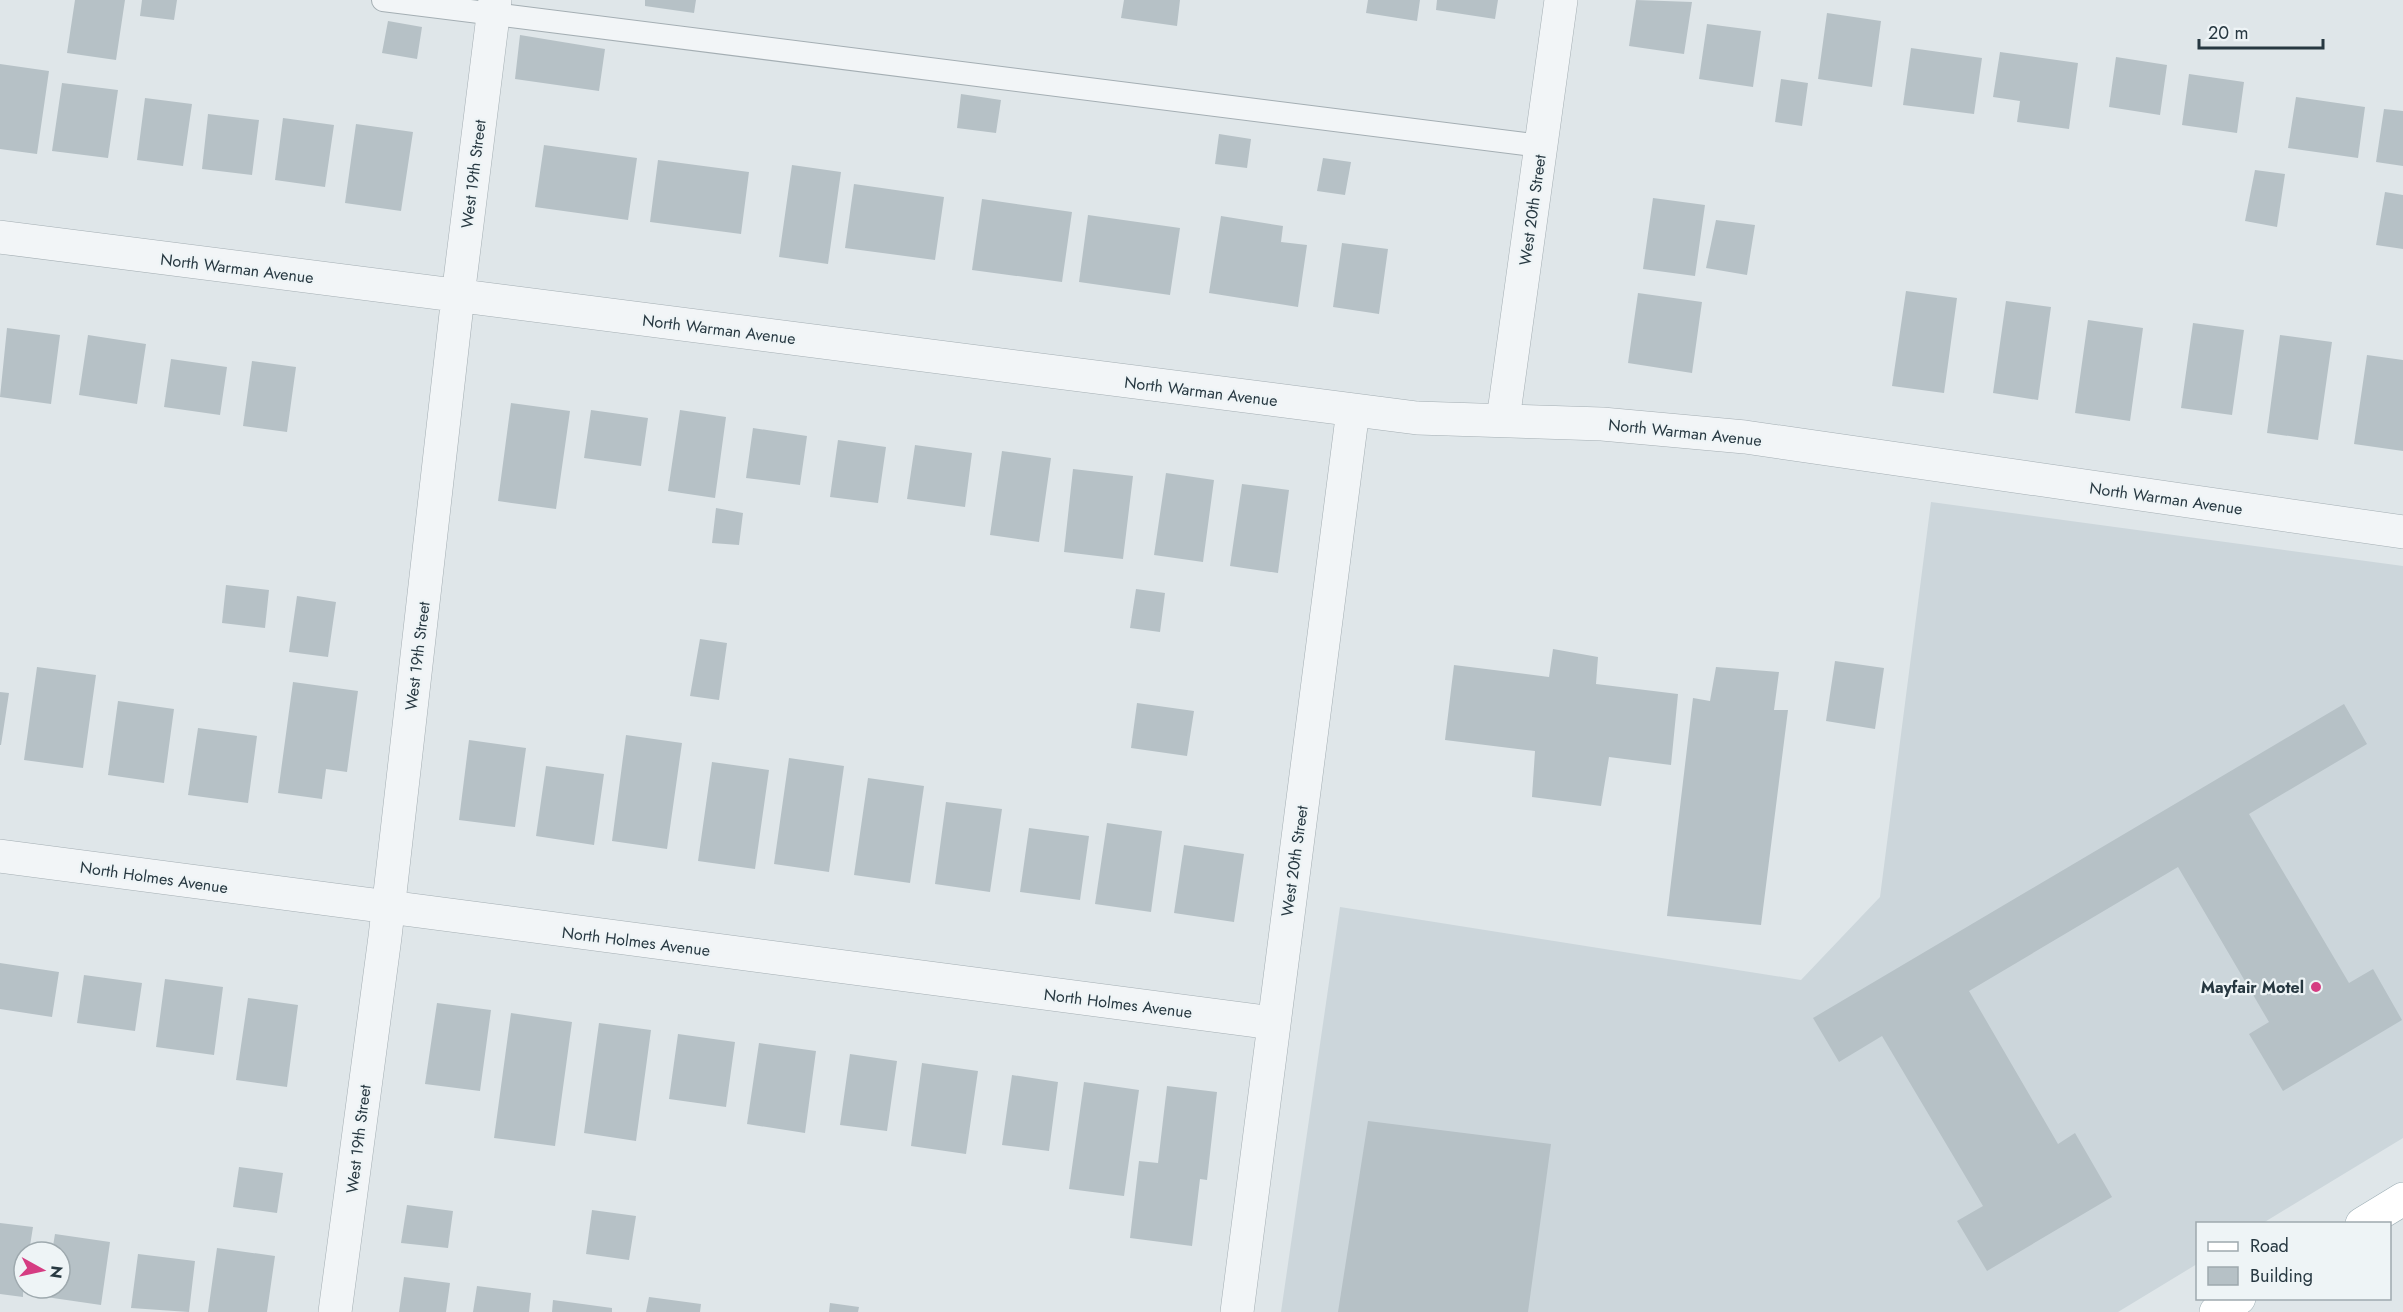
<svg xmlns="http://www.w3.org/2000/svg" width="2403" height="1312" font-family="Jost,sans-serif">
	<rect width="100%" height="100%" fill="#dfe6e9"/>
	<path fill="#ccd6db" d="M 1931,502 L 2403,566 L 2403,1138 L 2263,1223 L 2198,1224 L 2197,1264 L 2118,1312 L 1281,1312 L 1340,907 L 1801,980 L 1880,897 Z"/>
	<path fill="#b6c1c6" d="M 75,0 L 125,0 L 116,60 L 67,53 Z
		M 142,0 L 177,0 L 174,20 L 140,16 Z
		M 645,0 L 696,0 L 694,13 L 645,6 Z
		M 1124,0 L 1180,0 L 1177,26 L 1121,18 Z
		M 1368,0 L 1420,0 L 1417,21 L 1366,13 Z
		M 1437,0 L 1498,0 L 1495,19 L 1436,10 Z
		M 1636,0 L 1692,2 L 1684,54 L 1629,46 Z
		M 1827,13 L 1881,21 L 1872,87 L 1818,79 Z
		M 388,21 L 422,27 L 417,59 L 382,53 Z
		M 1707,24 L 1761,31 L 1753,87 L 1699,79 Z
		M 520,35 L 605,49 L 599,91 L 515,79 Z
		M 1911,48 L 1982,58 L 1974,114 L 1903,105 Z
		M 2000,52 L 2078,63 L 2069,129 L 2017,122 L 2020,101 L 1993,97 Z
		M 2116,57 L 2167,65 L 2160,115 L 2109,107 Z
		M 0,64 L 49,71 L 37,154 L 0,149 Z
		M 2189,74 L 2244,82 L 2237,133 L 2182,125 Z
		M 1781,79 L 1808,83 L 1802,126 L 1775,122 Z
		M 62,83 L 118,90 L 108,158 L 52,151 Z
		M 961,94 L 1001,100 L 996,133 L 957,128 Z
		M 2296,97 L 2365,107 L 2358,158 L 2288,148 Z
		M 145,98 L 192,104 L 183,166 L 137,160 Z
		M 2384,109 L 2403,111 L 2403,166 L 2376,162 Z
		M 208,114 L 259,120 L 252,175 L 202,169 Z
		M 283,118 L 334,125 L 325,187 L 275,180 Z
		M 356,124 L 413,132 L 401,211 L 345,203 Z
		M 1219,134 L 1251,139 L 1247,168 L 1215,164 Z
		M 544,145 L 637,158 L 628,220 L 535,207 Z
		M 1323,158 L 1351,162 L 1345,195 L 1317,191 Z
		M 658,160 L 749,172 L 741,234 L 650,222 Z
		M 792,165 L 841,172 L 828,264 L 779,257 Z
		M 2255,170 L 2285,174 L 2277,227 L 2245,221 Z
		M 854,184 L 944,197 L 935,260 L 845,248 Z
		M 2385,192 L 2403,195 L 2403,249 L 2376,245 Z
		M 1653,198 L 1705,205 L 1695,276 L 1643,269 Z
		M 982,199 L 1072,212 L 1062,282 L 972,270 Z
		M 1088,215 L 1180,228 L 1170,295 L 1079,282 Z
		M 1221,216 L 1283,226 L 1281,242 L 1307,245 L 1298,307 L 1209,293 Z
		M 1716,220 L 1755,225 L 1747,275 L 1706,268 Z
		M 1342,243 L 1388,249 L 1379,314 L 1333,307 Z
		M 1906,291 L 1957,298 L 1944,393 L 1892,386 Z
		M 1638,293 L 1702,302 L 1692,373 L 1628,363 Z
		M 2006,301 L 2051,307 L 2038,400 L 1993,393 Z
		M 2088,320 L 2143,328 L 2130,421 L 2075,413 Z
		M 2193,323 L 2244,330 L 2232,415 L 2181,408 Z
		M 7,328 L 60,335 L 51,404 L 0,397 Z
		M 88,335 L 146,344 L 137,404 L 79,395 Z
		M 2280,335 L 2332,342 L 2318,440 L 2267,433 Z
		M 2367,355 L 2403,360 L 2403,451 L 2354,444 Z
		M 171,359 L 227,367 L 220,415 L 164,407 Z
		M 252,361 L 296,367 L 287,432 L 243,426 Z
		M 511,403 L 570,411 L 556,509 L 498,501 Z
		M 591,410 L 648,418 L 641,466 L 584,458 Z
		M 680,410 L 726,417 L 715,498 L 668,491 Z
		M 753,428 L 807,436 L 800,485 L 746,478 Z
		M 838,440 L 886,447 L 878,503 L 830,497 Z
		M 915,445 L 972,453 L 965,507 L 907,499 Z
		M 1002,451 L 1051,458 L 1039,542 L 990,535 Z
		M 1073,469 L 1133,476 L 1123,559 L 1064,552 Z
		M 1166,473 L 1214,480 L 1203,562 L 1154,555 Z
		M 1242,484 L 1289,490 L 1278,573 L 1230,566 Z
		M 716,508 L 743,513 L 739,545 L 712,543 Z
		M 226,585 L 269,590 L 265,628 L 222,623 Z
		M 1136,589 L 1165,593 L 1160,632 L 1130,628 Z
		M 297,596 L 336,602 L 328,657 L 289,652 Z
		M 700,639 L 727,643 L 719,700 L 690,696 Z
		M 1553,649 L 1598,657 L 1596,684 L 1678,694 L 1671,765 L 1609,757 L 1601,806 L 1532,797 L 1535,751 L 1445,740 L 1454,665 L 1549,677 Z
		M 1835,661 L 1884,668 L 1875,729 L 1826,721 Z
		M 37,667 L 96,675 L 83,768 L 24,760 Z
		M 1716,667 L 1779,672 L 1774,710 L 1788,710 L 1761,925 L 1667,916 L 1693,698 L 1710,701 Z
		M 293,682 L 358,691 L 347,772 L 326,769 L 322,799 L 278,793 Z
		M 0,692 L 9,693 L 1,745 L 0,745 Z
		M 118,701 L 174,709 L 164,783 L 108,775 Z
		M 1137,703 L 1194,711 L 1187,756 L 1131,748 Z
		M 2344,704 L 2367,744 L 2249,814 L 2349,983 L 2373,969 L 2402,1020 L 2283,1091 L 2249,1034 L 2269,1022 L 2178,867 L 1969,991 L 2058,1144 L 2075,1133 L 2112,1197 L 1987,1271 L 1957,1221 L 1983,1206 L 1882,1036 L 1839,1062 L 1813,1018 Z
		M 198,728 L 257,736 L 248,803 L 188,795 Z
		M 626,735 L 682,743 L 667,849 L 612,841 Z
		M 469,740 L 526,748 L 515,827 L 459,820 Z
		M 789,758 L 844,766 L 829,872 L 774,864 Z
		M 712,762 L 769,770 L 755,869 L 698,861 Z
		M 546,766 L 604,774 L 594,845 L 536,836 Z
		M 868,778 L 924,786 L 910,883 L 854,875 Z
		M 946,802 L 1002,809 L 990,892 L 935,884 Z
		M 1107,823 L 1162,831 L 1151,912 L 1095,904 Z
		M 1029,828 L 1089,836 L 1080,900 L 1020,892 Z
		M 1184,845 L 1244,854 L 1234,922 L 1174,913 Z
		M 0,963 L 59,972 L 52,1017 L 0,1009 Z
		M 84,975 L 142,983 L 135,1031 L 77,1023 Z
		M 165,979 L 223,987 L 214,1055 L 156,1047 Z
		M 248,998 L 298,1005 L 287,1087 L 236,1080 Z
		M 437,1003 L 491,1010 L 480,1091 L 425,1084 Z
		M 511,1013 L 572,1022 L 555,1146 L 494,1138 Z
		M 599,1023 L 651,1030 L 636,1141 L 584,1133 Z
		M 678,1034 L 735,1042 L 726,1107 L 669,1099 Z
		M 759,1043 L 816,1051 L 805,1133 L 747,1124 Z
		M 850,1054 L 897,1061 L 887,1131 L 840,1125 Z
		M 922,1063 L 978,1071 L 966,1154 L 911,1146 Z
		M 1012,1075 L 1058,1082 L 1049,1151 L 1002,1145 Z
		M 1084,1082 L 1139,1090 L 1124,1196 L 1069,1189 Z
		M 1167,1086 L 1217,1092 L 1207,1180 L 1200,1179 L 1192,1246 L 1130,1238 L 1139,1161 L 1158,1163 Z
		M 1368,1121 L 1551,1144 L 1528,1312 L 1338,1312 Z
		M 239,1167 L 283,1173 L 277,1213 L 233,1207 Z
		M 407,1205 L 453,1211 L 448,1248 L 401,1243 Z
		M 592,1210 L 636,1216 L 629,1260 L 586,1254 Z
		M 0,1223 L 33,1227 L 29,1252 L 24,1252 L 23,1297 L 0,1294 Z
		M 55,1234 L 110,1242 L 101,1305 L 46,1297 L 47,1288 L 60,1288 L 60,1252 L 52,1252 Z
		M 217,1248 L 275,1256 L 267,1312 L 208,1312 Z
		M 138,1254 L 195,1261 L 189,1312 L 131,1308 Z
		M 404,1277 L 450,1283 L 446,1312 L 399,1312 Z
		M 477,1286 L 531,1293 L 529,1312 L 473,1312 Z
		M 649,1297 L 701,1304 L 700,1312 L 646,1312 Z
		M 553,1300 L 612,1308 L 612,1312 L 552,1312 Z
		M 830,1303 L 859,1307 L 858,1312 L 829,1312 Z"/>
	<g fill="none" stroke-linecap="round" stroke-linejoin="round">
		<g stroke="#a4aeb3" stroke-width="24">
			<path id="lane" d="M 383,0 L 1541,146"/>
		</g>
		<g stroke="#a4aeb3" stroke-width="34">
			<path id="street" d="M 0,237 L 1417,418 L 1602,424 L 1745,437 L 2403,532
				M 1503,420 L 1561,0
				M 0,856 L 1272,1023
				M 335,1312 L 385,937 L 458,296 L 495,0
				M 1237,1312 L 1353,410"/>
		</g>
		<g stroke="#9daeb5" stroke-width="34">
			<path id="primary" d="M 2362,1224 L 2403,1199
				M 2216,1312 L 2239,1298"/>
		</g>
		<use href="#lane" stroke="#f2f5f7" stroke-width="22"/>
		<use href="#street" stroke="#f2f5f7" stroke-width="33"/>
		<use href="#primary" stroke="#fff" stroke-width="33"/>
	</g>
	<circle fill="#d53c82" stroke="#eef4f6" stroke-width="2" cx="2316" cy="987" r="6"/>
	<g text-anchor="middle" stroke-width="4.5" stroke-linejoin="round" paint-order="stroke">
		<g font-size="16" fill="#273841" stroke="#eef4f6">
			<text transform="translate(473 174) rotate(-83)" y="6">West 19th Street</text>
			<text transform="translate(1532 210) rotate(-82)" y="6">West 20th Street</text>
			<text transform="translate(237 268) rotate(7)" y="6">North Warman Avenue</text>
			<text transform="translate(719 329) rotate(7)" y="6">North Warman Avenue</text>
			<text transform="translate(1201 391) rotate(7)" y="6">North Warman Avenue</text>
			<text transform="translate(1685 432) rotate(6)" y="6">North Warman Avenue</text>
			<text transform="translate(2166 498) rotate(8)" y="6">North Warman Avenue</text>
			<text transform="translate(417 656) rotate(-83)" y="6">West 19th Street</text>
			<text transform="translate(1294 861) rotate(-82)" y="6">West 20th Street</text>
			<text transform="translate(154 877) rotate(8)" y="6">North Holmes Avenue</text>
			<text transform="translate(636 941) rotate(7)" y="6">North Holmes Avenue</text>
			<text transform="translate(1118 1003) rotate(7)" y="6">North Holmes Avenue</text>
			<text transform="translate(358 1139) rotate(-83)" y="6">West 19th Street</text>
		</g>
		<g font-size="16" font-weight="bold" fill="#273841" stroke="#eef4f6" text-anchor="end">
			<text x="2304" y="993">Mayfair Motel</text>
		</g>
	</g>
	<rect x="2196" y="1222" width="195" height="78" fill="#eef4f6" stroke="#9ea9ae" stroke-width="1.5"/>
	<rect x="2208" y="1242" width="30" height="9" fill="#ffffff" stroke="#9ea9ae" stroke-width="1.5"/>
	<text x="2250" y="1252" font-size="18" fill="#273841">Road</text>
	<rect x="2208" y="1267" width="30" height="18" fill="#b6c1c6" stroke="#9ea9ae" stroke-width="1.5"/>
	<text x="2250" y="1282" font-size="18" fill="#273841">Building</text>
	<g transform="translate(42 1270) rotate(98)"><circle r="28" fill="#eef4f6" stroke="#9ea9ae" stroke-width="1.5"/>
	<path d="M0-4.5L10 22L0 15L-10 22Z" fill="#d53c82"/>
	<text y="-9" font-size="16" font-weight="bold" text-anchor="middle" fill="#273841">N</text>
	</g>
	<path d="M2199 39v9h124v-9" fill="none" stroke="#273841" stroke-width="3"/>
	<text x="2208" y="39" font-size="18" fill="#273841" stroke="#eef4f6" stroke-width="4.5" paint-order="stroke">20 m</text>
</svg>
